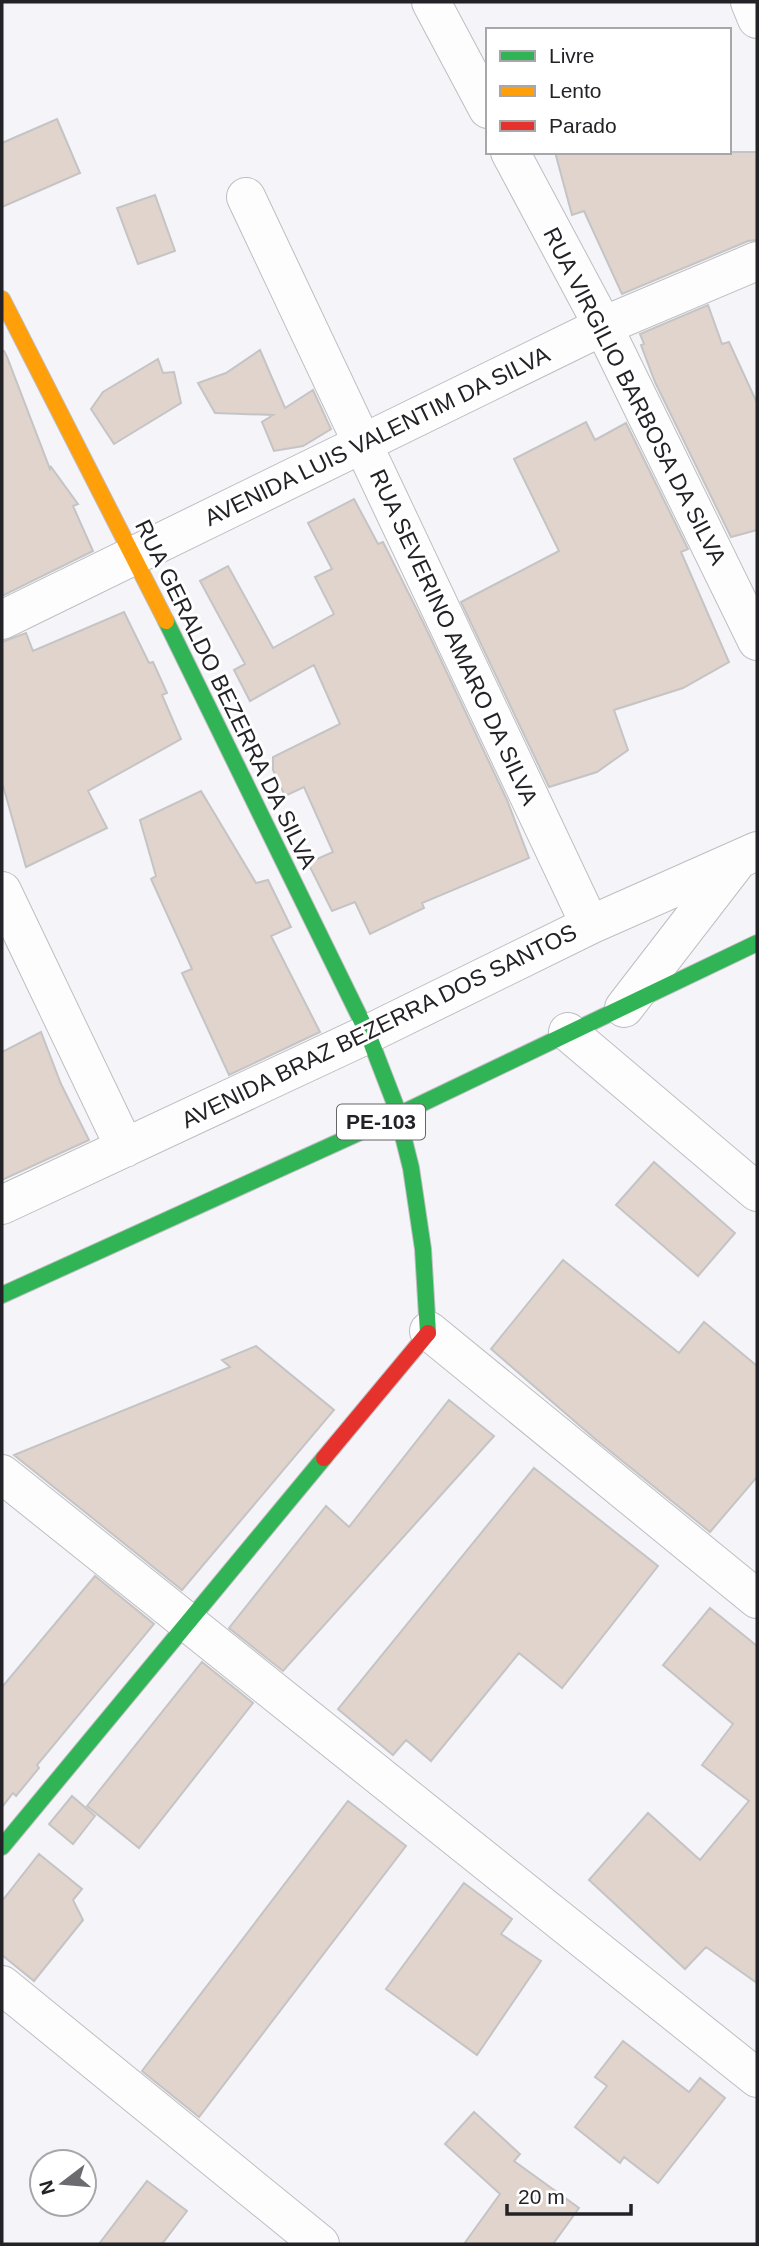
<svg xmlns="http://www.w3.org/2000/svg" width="759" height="2246" font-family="Helvetica,sans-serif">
	<rect width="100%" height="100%" fill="#f4f4f9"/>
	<path fill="#e0d4cd" stroke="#c5c4c5" stroke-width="2" d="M 57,119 L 80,173 L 2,207 L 2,143 Z
		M 555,152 L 757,152 L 757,240 L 748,241 L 622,294 L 584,211 L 572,215 Z
		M 155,195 L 175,251 L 138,264 L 117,208 Z
		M 708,305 L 722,344 L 729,342 L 757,403 L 757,530 L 731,537 L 655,382 L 641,345 L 644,344 L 640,334 Z
		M 260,350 L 285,408 L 313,390 L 331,429 L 303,446 L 274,451 L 262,422 L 273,415 L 215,413 L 198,383 L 226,373 Z
		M 2,351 L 4,351 L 7,357 L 50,469 L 51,467 L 78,504 L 73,506 L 93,551 L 2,596 Z
		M 158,359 L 163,373 L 174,372 L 181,403 L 114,444 L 91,409 L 103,392 Z
		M 586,422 L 595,440 L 626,423 L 688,549 L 681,552 L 729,662 L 683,688 L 614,710 L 628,750 L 597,772 L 549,787 L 461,602 L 559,551 L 514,459 Z
		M 354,499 L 378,544 L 383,542 L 423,622 L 507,800 L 529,858 L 422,903 L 424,908 L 370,934 L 355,902 L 332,911 L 308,863 L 333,852 L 304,787 L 285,796 L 273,770 L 273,757 L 340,724 L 314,665 L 250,701 L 234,670 L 245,664 L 200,581 L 228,566 L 273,648 L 334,614 L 315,577 L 332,569 L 308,523 Z
		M 124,612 L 149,663 L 153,662 L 167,693 L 162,695 L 181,739 L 88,791 L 107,828 L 26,867 L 2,782 L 2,642 L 26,633 L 33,651 Z
		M 201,791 L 256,883 L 268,880 L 291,927 L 271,936 L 320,1032 L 229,1075 L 182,973 L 192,969 L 151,879 L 156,876 L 140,820 Z
		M 41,1032 L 61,1084 L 89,1140 L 2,1180 L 2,1052 Z
		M 654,1162 L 735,1233 L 698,1276 L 616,1205 Z
		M 563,1260 L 679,1353 L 704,1322 L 757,1366 L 757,1477 L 710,1532 L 594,1438 L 491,1349 Z
		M 256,1346 L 334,1410 L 182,1590 L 14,1455 L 230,1367 L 222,1360 Z
		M 449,1400 L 494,1436 L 283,1671 L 229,1628 L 326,1506 L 349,1527 Z
		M 534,1468 L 658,1566 L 562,1688 L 519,1653 L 431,1761 L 406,1740 L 393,1755 L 338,1709 Z
		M 95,1576 L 154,1624 L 37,1765 L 39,1768 L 16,1796 L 13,1793 L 2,1807 L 2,1687 Z
		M 710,1608 L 757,1646 L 757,1983 L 706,1947 L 685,1969 L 589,1880 L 648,1813 L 700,1860 L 749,1801 L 702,1765 L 733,1724 L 663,1665 Z
		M 202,1662 L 253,1703 L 139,1848 L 87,1806 Z
		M 72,1796 L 95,1816 L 73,1844 L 49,1824 Z
		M 348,1801 L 406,1846 L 199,2117 L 142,2071 Z
		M 39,1854 L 82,1889 L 73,1900 L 83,1920 L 34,1981 L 2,1955 L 2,1901 Z
		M 464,1883 L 512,1919 L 501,1934 L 541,1961 L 477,2055 L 386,1989 Z
		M 623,2041 L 689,2092 L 700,2078 L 725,2098 L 658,2183 L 624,2157 L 620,2163 L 575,2127 L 607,2086 L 595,2077 Z
		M 474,2112 L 520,2154 L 514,2161 L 579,2208 L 553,2244 L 464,2244 L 500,2194 L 445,2144 Z
		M 147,2181 L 187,2211 L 162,2244 L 99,2244 Z"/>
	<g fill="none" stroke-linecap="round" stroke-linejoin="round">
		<g stroke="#bebec2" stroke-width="40">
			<path id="street" d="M 431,2 L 488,109
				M 750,2 L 757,19
				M 510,152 L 603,326 L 757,641
				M 246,197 L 590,925
				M 2,620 L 603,326 L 757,261
				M 2,891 L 125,1148
				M 624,1008 L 735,864
				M 568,1032 L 757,1192
				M 2,1205 L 368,1034 L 590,925 L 757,851
				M 429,1331 L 757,1599
				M 2,1474 L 757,2078
				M 2,1985 L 320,2244"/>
		</g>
		<g stroke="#bebec2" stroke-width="18">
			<path id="fast" d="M 166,621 L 368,1034 L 395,1104 L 411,1168 L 423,1249 L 428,1333
				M 2,1295 L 398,1115 L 757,943
				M 2,1847 L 324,1458"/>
		</g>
		<g stroke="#bebec2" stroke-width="18">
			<path id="slow" d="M 2,299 L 166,621"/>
		</g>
		<g stroke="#bebec2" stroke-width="18">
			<path id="jam" d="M 324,1458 L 428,1333"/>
		</g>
		<use href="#street" stroke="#fdfdfe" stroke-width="38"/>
		<use href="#fast" stroke="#30b455" stroke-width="16"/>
		<use href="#slow" stroke="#ff9f0a" stroke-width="16"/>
		<use href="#jam" stroke="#e5322d" stroke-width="16"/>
	</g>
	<g text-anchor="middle" stroke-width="6" stroke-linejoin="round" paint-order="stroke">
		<rect fill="#fff" stroke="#656568" stroke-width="2" x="337" y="1104.5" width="88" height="35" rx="5"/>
		<g font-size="21" font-weight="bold" fill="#232327">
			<text x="381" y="1129">PE-103</text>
		</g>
		<g font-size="23" fill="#232327" stroke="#fff">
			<text transform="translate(635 396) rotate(63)" y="8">RUA VIRGILIO BARBOSA DA SILVA</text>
			<text transform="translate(377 436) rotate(-26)" y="8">AVENIDA LUIS VALENTIM DA SILVA</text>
			<text transform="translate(454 637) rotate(65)" y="8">RUA SEVERINO AMARO DA SILVA</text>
			<text transform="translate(226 694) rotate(64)" y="8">RUA GERALDO BEZERRA DA SILVA</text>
			<text transform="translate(379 1026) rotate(-26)" y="8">AVENIDA BRAZ BEZERRA DOS SANTOS</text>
		</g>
	</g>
	<rect width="759" height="2246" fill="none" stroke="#232327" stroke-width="7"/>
	<rect x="486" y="28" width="245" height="126" fill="#ffffff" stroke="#a7a7a9" stroke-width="2"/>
	<rect x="500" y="51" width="35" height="10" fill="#30b455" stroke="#a7a7a9" stroke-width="2"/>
	<text x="549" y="63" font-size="21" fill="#232327">Livre</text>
	<rect x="500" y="86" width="35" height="10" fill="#ff9f0a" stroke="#a7a7a9" stroke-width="2"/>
	<text x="549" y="98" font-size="21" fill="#232327">Lento</text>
	<rect x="500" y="121" width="35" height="10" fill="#e5322d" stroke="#a7a7a9" stroke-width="2"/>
	<text x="549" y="133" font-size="21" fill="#232327">Parado</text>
	<g transform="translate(63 2183) rotate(254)"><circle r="33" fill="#ffffff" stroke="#a7a7a9" stroke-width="2"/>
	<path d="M0-5L12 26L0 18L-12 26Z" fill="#6c6c70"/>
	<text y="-10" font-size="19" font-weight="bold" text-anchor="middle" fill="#232327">N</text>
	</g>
	<path d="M507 2204v10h124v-10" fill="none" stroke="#232327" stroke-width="3.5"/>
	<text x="518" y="2204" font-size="21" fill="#232327" stroke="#ffffff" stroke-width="5" paint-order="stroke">20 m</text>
</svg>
